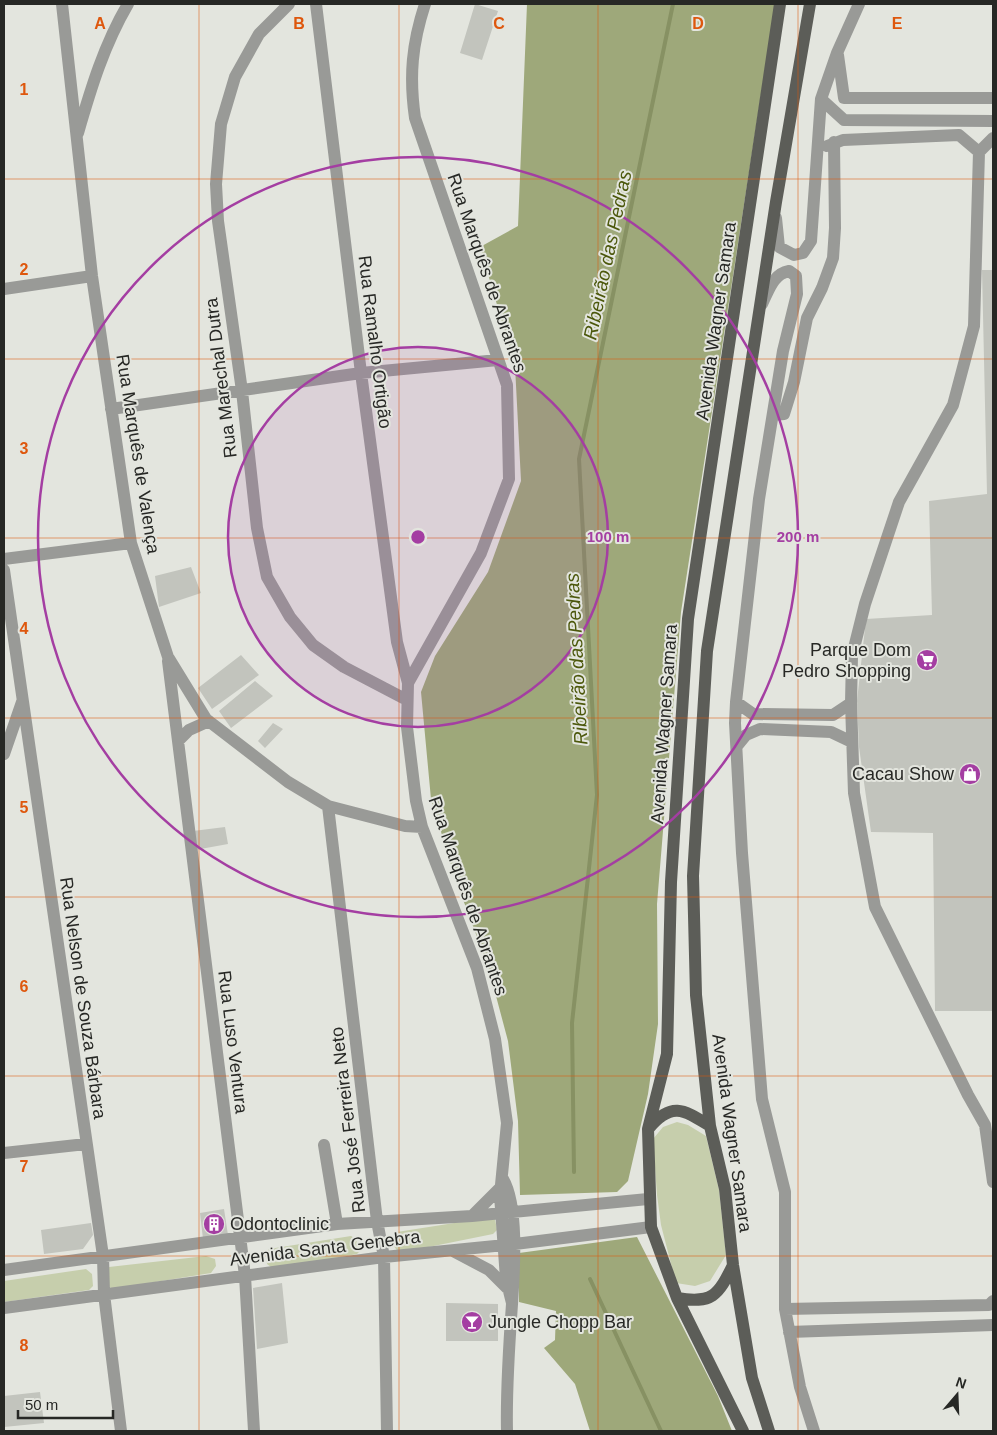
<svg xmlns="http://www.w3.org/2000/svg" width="997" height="1435" font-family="Helvetica,sans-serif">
	<rect width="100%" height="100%" fill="#e3e5de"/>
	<path fill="#c6ceac" d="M 677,1122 L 688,1125 L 706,1136 L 719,1190 L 726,1255 L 710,1281 L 695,1286 L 676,1283 L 661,1225 L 657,1195 L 653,1139 L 663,1127 Z
		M 486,1218 L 495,1219 L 497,1230 L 493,1234 L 399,1253 L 393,1245 L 392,1237 L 397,1232 Z
		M 351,1236 L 356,1239 L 359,1252 L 357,1254 L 275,1270 L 267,1264 L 266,1253 L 269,1249 Z
		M 206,1256 L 215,1259 L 216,1266 L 211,1273 L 112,1289 L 107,1285 L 109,1267 Z
		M 86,1269 L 92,1274 L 93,1286 L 89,1290 L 4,1302 L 4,1281 Z"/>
	<path fill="#9ea87a" d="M 527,4 L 775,4 L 681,612 L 657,904 L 658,1024 L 648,1094 L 628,1181 L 617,1192 L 520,1195 L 518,1121 L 508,1041 L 488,966 L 456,881 L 431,799 L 421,692 L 435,656 L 488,572 L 521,481 L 515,366 L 480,247 L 518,226 Z
		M 637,1237 L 718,1396 L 732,1431 L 590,1431 L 575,1384 L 544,1348 L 555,1340 L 556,1311 L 519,1302 L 519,1253 Z"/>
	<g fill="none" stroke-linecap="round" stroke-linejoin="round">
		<path stroke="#879163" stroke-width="4" d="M 574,1172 L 572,1023 L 597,795 L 579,459 L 673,4
			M 590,1279 L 661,1431"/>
	</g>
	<path fill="#c2c4bd" d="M 475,4 L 498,11 L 482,60 L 460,53 Z
		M 982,270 L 993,270 L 993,1011 L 935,1011 L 933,833 L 871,832 L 859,747 L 857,701 L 866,619 L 932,615 L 929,501 L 987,494 Z
		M 191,567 L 201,593 L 159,607 L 155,576 Z
		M 241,655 L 259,675 L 212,709 L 198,688 Z
		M 255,681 L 273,696 L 231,728 L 219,711 Z
		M 273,723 L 283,729 L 265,748 L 258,741 Z
		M 225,827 L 228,844 L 195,850 L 193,831 Z
		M 224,1209 L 228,1235 L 203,1239 L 200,1213 Z
		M 91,1223 L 93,1235 L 83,1249 L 44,1254 L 41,1230 Z
		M 282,1283 L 288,1343 L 257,1349 L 253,1288 Z
		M 446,1303 L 498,1304 L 498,1341 L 446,1341 Z
		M 40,1392 L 44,1423 L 4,1427 L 4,1396 Z"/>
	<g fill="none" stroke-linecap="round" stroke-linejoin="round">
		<path stroke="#999a97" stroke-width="12" d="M 62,4 L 92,276 L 131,543 L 168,657 L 206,719 L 288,782 L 328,806 L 405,826 L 422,827
			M 289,4 L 259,34 L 235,77 L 221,124 L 216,184 L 218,221 L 242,391 L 257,528 L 267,577 L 290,617 L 313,645 L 344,667 L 407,700
			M 316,4 L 361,373 L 397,642 L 408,683
			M 425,4 C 412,44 409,76 415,118 L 507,385 L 509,479 L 481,553 L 408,683 L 407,727 L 416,801 L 422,827 L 477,968 L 495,1039 L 507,1123 L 500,1195 L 506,1279 L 512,1303
			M 838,55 L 844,98 L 993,98
			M 821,99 L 844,120 L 993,121
			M 78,133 C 91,88 104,45 128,4
			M 827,146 L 843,140 L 959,135 L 979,152
			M 776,218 L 779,247 L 794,255 L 803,253 L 811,241 L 821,99 L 837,53 L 859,4
			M 4,289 L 92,276
			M 762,304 C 769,290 773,274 789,271 L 796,276 L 797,294 L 783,351 L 759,499 L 736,702 L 735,723 L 742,853 L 762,1099 L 785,1192 L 785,1309 L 800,1387 L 814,1431
			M 111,409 L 361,373 L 498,360
			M 774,415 L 784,414 L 794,382 L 807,318 L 822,288 L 833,258 L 835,228 L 834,142
			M 4,559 L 131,543
			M 4,570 L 103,1256 L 104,1294 L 121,1431
			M 168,661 L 245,1276 L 254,1431
			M 736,702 L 753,714 L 833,715 L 851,703 L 852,656 L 865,604 L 899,502 L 953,405 L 974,326 L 979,152 L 993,138
			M 851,703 L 854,793 L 875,907 L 968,1095 L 985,1125 L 993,1182
			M 178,741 L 189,730 L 209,721
			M 737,746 L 746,735 L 760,729 L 831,732 L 852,742
			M 4,754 L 22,702
			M 328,806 L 377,1221 L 384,1257 L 387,1431
			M 324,1145 L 337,1224
			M 4,1153 L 86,1144
			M 503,1179 C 519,1206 514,1273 512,1304 C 509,1346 506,1389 507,1431
			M 472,1216 L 501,1187
			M 453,1251 L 489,1270 L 507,1288
			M 4,1270 L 337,1224 L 472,1216 L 648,1199
			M 4,1308 L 384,1257 L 515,1244 L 651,1227
			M 785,1309 L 989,1305 L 993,1301
			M 789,1332 L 993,1325"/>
		<path stroke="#5c5d58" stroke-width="12" d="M 649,1128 C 672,1101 684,1110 710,1126
			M 677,1298 C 712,1304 718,1296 733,1265
			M 743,1431 L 677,1298 L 651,1227 L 648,1129 L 667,1054 L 671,882 L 688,619 L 780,4
			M 769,1431 L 752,1378 L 733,1265 L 725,1189 L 710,1126 L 696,995 L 693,876 L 707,651 L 776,202 L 810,4"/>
	</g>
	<path fill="none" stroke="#de570d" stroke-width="1" stroke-opacity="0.55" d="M 199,4 L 199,1431M 399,4 L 399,1431M 598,4 L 598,1431M 798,4 L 798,1431M 4,179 L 993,179M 4,359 L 993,359M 4,538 L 993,538M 4,718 L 993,718M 4,897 L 993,897M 4,1076 L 993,1076M 4,1256 L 993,1256"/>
	<circle cx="418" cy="537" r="190" fill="#a43ea2" fill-opacity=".12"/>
	<g fill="none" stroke="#a43ea2" stroke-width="2.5">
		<circle cx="418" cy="537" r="190"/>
		<circle cx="418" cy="537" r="380"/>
	</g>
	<defs>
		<g id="supermarket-disc" transform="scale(1.125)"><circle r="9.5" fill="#a43ea2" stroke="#e3e5de"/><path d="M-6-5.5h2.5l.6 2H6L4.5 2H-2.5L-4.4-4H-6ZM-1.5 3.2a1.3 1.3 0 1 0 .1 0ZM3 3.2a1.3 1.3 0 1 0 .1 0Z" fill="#fff"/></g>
		<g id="shop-disc" transform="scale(1.125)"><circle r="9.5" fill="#a43ea2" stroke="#e3e5de"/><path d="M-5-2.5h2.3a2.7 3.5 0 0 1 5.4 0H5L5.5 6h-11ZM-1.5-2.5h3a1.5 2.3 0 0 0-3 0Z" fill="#fff"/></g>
		<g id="building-disc" transform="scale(1.125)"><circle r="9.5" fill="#a43ea2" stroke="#e3e5de"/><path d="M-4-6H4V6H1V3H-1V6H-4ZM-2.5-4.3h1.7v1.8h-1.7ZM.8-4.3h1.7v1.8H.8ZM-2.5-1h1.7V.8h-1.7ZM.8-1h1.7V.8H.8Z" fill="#fff"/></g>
		<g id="bar-disc" transform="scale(1.125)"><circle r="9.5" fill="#a43ea2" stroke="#e3e5de"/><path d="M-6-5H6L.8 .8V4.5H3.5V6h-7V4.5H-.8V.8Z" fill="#fff"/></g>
	</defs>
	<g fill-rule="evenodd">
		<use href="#supermarket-disc" x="927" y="660"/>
		<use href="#shop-disc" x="970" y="774"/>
		<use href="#building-disc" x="214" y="1224"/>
		<use href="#bar-disc" x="472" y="1322"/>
	</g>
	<g text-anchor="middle" stroke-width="4" stroke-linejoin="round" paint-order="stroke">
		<g font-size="18" fill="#272825" stroke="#e3e5de">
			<text transform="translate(487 273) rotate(71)" y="6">Rua Marquês de Abrantes</text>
			<text transform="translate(716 321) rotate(-82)" y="6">Avenida Wagner Samara</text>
			<text transform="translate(375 342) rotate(83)" y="6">Rua Ramalho Ortigão</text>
			<text transform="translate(221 378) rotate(-97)" y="6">Rua Marechal Dutra</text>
			<text transform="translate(138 454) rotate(81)" y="6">Rua Marquês de Valença</text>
			<text transform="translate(664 724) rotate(-86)" y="6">Avenida Wagner Samara</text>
			<text transform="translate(468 896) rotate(71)" y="6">Rua Marquês de Abrantes</text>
			<text transform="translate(83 998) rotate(82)" y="6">Rua Nelson de Souza Bárbara</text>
			<text transform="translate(233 1042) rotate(83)" y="6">Rua Luso Ventura</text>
			<text transform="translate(348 1120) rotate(-97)" y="6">Rua José Ferreira Neto</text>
			<text transform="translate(732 1133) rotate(82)" y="6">Avenida Wagner Samara</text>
			<text transform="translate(325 1248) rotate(-7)" y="6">Avenida Santa Genebra</text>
		</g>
		<g font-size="18" fill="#272825" stroke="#e3e5de" text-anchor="end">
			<text x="911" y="656">Parque Dom<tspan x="911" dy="21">Pedro Shopping</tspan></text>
			<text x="954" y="780">Cacau Show</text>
			<text x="230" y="1230" text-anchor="start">Odontoclinic</text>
			<text x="488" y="1328" text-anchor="start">Jungle Chopp Bar</text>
		</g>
		<g font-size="19" font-style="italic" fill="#4c580c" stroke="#e3e5de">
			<text transform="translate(607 255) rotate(-78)" y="7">Ribeirão das Pedras</text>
			<text transform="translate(576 659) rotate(-93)" y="7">Ribeirão das Pedras</text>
		</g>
	</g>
	<g font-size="16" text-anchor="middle" font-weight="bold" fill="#de570d" stroke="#e3e5de" stroke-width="4" stroke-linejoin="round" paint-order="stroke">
		<text x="100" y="29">A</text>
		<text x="299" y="29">B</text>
		<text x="499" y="29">C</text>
		<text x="698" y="29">D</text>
		<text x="897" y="29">E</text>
		<text x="24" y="95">1</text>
		<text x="24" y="275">2</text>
		<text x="24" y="454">3</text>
		<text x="24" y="634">4</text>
		<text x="24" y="813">5</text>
		<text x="24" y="992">6</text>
		<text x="24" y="1172">7</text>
		<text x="24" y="1351">8</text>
	</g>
	<circle cx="418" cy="537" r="8" fill="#a43ea2" stroke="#e3e5de" stroke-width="2.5"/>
	<g font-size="15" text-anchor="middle" font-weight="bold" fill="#a43ea2" stroke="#e3e5de" stroke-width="4" stroke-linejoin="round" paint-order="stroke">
		<text x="608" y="542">100 m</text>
		<text x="798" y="542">200 m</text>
	</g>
	<rect width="997" height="1435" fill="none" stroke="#272825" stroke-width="10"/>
	<g transform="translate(957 1395) rotate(19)" stroke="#e3e5de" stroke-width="4" paint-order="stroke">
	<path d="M0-4L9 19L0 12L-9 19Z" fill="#272825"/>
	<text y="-8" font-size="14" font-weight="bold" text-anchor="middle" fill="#272825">N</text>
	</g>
	<path d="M18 1410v8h95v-8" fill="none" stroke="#272825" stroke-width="2.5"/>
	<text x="25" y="1410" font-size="15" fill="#272825" stroke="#e3e5de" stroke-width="4" paint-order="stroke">50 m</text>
</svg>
